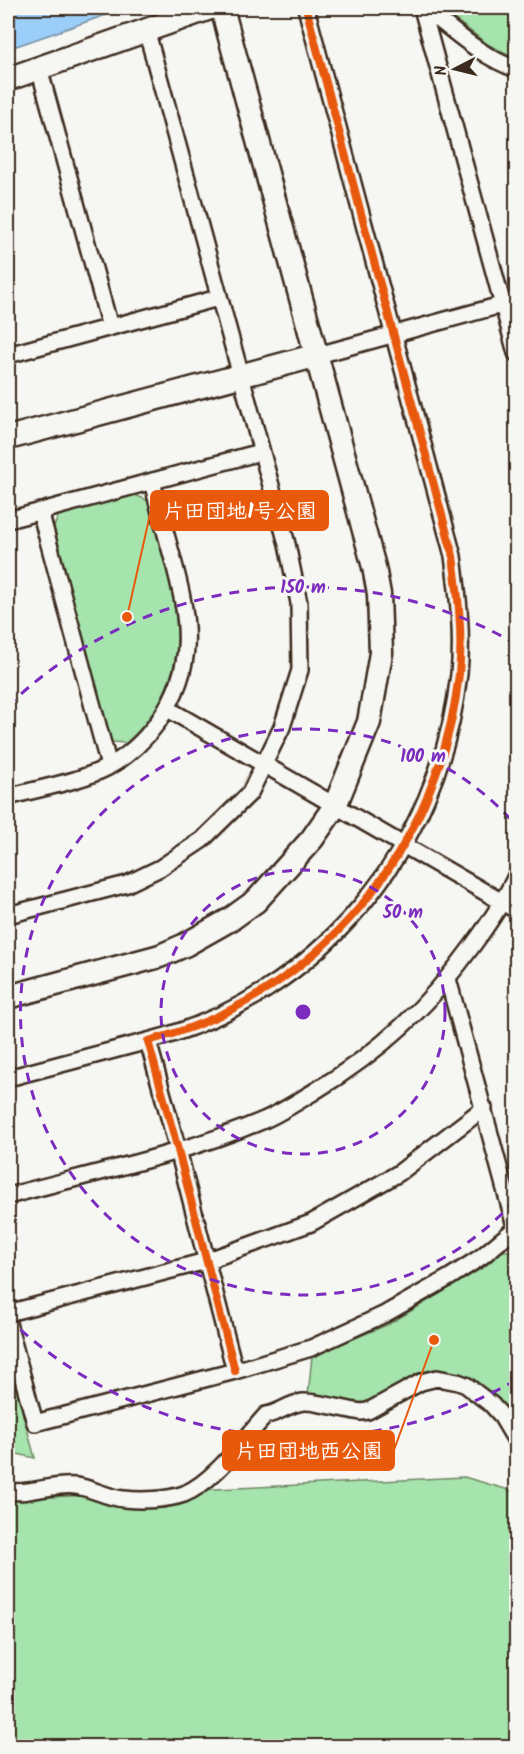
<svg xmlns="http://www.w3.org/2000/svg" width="524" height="1754" font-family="Kalam,'Klee One',sans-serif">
	<rect width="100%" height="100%" fill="#f6f6f2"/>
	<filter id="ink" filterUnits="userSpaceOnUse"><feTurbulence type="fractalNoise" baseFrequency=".0167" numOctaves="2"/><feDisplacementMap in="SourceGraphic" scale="12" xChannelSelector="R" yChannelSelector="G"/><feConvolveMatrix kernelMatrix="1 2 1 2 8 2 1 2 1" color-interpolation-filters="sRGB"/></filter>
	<g filter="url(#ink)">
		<path fill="#a5e4ac" stroke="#708765" stroke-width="1.5" d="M 440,8 L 516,8 L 516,58 L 489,45 Z
			M 135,495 L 147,500 C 157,539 175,590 177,629 C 180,672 158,715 126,743 L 111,742 L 54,527 L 59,514 Z
			M 503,1251 L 516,1251 L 516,1431 L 468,1377 L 441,1372 L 364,1406 L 308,1396 L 312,1356 L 389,1324 L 484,1267 Z
			M 8,1359 L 35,1458 L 8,1452 Z
			M 464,1477 L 516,1492 L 516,1746 L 8,1746 L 8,1499 Z"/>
		<path fill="#9bcff9" stroke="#758da1" stroke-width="1.5" d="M 8,8 L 126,8 L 8,49 Z"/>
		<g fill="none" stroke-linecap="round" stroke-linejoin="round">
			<g stroke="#3b2a1e" stroke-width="20">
				<path id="street" d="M 422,8 L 516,353
					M 424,8 C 453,30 481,57 516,69
					M 39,68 L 110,327
					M 8,355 L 218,298
					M 318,355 L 516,301
					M 40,511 L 109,766
					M 8,520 L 261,452
					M 168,709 L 516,910
					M 8,797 C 39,788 79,782 108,767 C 128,756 145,740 158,722 C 198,665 189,619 172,556 C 165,531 158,506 152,481
					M 8,915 L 127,884 L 160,868 L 202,840 L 250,793 L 282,727 L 300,670 L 299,603 L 287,544 L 146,29
					M 448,979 L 516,1230
					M 8,1078 L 148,1041
					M 8,1196 C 93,1173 182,1155 264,1120 C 282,1112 299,1101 315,1091 C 380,1052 429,1006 473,945 C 490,922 504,901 516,876
					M 8,1313 L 206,1261 L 311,1223 L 399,1173 L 484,1108
					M 8,1323 L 35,1423 L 235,1371 L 311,1348 L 385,1314 L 450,1277 L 481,1257 L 516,1228
					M 235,1371 L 178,1150 L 148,1041 C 319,997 440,848 459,674 C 463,634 458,595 453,556 L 306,8
					M 8,1491 C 30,1495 53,1483 76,1486 C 92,1488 108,1498 124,1499 C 142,1501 167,1500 184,1494 C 214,1482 244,1439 266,1415 C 279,1413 288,1404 303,1402 C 316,1401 346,1410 361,1412 L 368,1411 L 421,1382 L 437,1378 L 458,1382 L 466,1385 L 492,1405 L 500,1414 L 516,1441"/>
			</g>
			<g stroke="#3b2a1e" stroke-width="27">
				<path id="secondary" d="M 8,79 L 210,8
					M 8,438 L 318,355
					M 8,997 L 160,956 L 185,945 L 231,919 L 256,901 L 312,839 L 335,806 L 369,722 L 381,653 L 379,594 L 374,567 L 222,8"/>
			</g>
			<use href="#street" stroke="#f6f6f2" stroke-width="15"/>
			<use href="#secondary" stroke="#f6f6f2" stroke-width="22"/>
			<g stroke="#f6f6f2" stroke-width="11">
				<path id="cycleway" d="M 235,1371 L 178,1150 L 148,1041 C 319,997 440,848 459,674 C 463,634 458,595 453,556 L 306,8"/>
			</g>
			<use href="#cycleway" stroke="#e8590c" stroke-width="8"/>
		</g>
	</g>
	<g fill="none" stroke="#7b2cbf" stroke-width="3" stroke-dasharray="10 8">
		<circle cx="303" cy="1012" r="142"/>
		<path d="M515 1200A283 283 0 1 1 515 824"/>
		<path d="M516 1380A425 425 0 0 1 8 1318M8 706A425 425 0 0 1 516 644"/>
	</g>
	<circle cx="303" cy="1012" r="9" fill="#7b2cbf" stroke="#f6f6f2" stroke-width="3"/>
	<g font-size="18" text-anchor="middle" font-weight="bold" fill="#7b2cbf" stroke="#f6f6f2" stroke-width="6" stroke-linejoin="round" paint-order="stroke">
		<text x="303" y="593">150 m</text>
		<text x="423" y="762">100 m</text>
		<text x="403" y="918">50 m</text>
	</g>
	<path fill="none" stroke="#e8590c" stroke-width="2" d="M127 617L151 510M434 1340L394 1450"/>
	<g fill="#e8590c" stroke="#f6f6f2" stroke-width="2">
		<circle cx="127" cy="617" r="6"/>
		<circle cx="434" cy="1340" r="6"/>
	</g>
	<g fill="#e8590c" stroke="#e8590c" stroke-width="2">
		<rect x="151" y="491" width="177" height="39" rx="6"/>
		<rect x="223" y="1431" width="171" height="39" rx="6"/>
	</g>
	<g font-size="21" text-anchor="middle" font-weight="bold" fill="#fff">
		<text x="240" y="518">片田団地1号公園</text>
		<text x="309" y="1458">片田団地西公園</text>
	</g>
	<rect width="524" height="1754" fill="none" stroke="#f6f6f2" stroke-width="30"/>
	<rect x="15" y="15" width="494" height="1724" fill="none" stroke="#3b2a1e" stroke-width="2" filter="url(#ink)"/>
	<g transform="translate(455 69) rotate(263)" stroke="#f6f6f2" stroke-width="4.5" paint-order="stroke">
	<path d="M0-4.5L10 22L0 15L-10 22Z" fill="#3b2a1e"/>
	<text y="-9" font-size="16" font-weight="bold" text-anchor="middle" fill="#3b2a1e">N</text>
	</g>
</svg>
